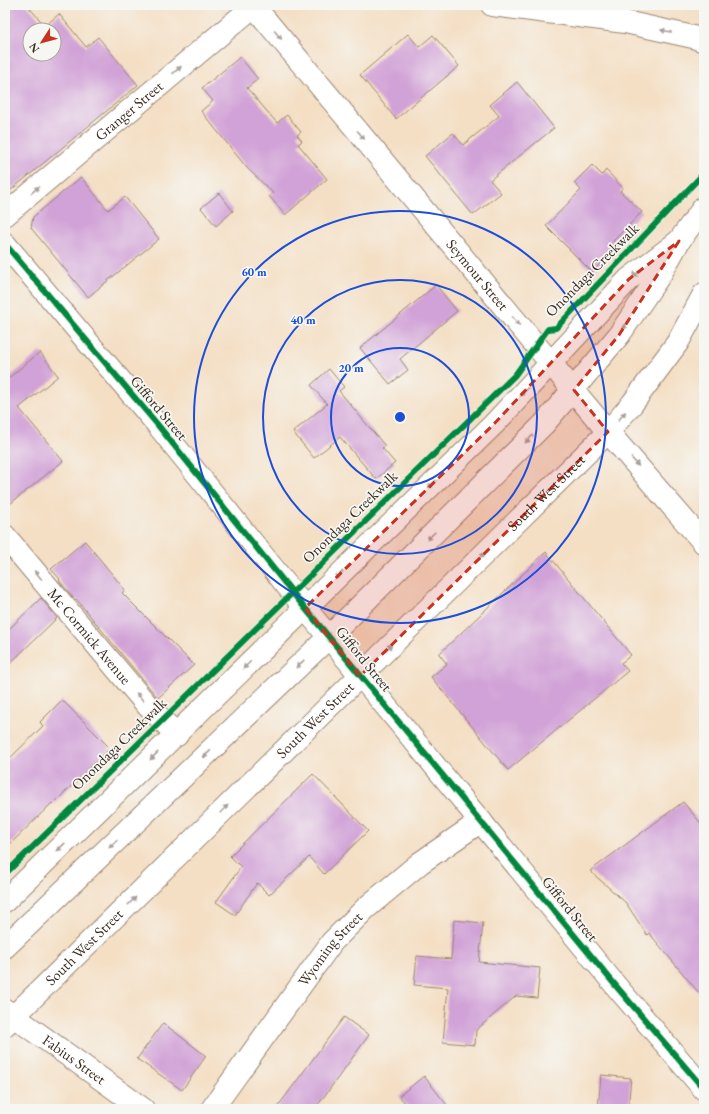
<svg xmlns="http://www.w3.org/2000/svg" width="709" height="1114" font-family="'EB Garamond',serif">
	<rect width="100%" height="100%" fill="#f6f6f2"/>
	<filter id="ink" filterUnits="userSpaceOnUse"><feTurbulence type="fractalNoise" baseFrequency=".025" numOctaves="2"/><feDisplacementMap in="SourceGraphic" scale="8" xChannelSelector="R" yChannelSelector="G"/><feConvolveMatrix kernelMatrix="1 2 1 2 8 2 1 2 1" color-interpolation-filters="sRGB"/></filter>
	<filter id="wash" filterUnits="userSpaceOnUse"><feTurbulence type="fractalNoise" baseFrequency=".012" numOctaves="4" result="noise"/><feDisplacementMap in="SourceGraphic" scale="16" xChannelSelector="R" yChannelSelector="G"/><feGaussianBlur stdDeviation="0.9" result="paint"/><feColorMatrix in="noise" values="0 0 0 0 0 0 0 0 0 0 0 0 0 0 0 0 0 1.4 0 .05"/><feComposite in="paint" operator="in"/></filter>
	<g filter="url(#wash)">
		<rect width="100%" height="100%" fill="#f4dfc4"/>
		<g id="blocks">
			<path fill="#d1a2d7" fill-rule="evenodd" d="M 5,5 L 27,5 L 45,26 L 59,14 L 86,47 L 98,37 L 138,85 L 5,195 ZM 30,30 L 54,30 L 54,54 L 30,54 Z
				M 408,34 L 419,47 L 433,35 L 459,66 L 396,119 L 360,75 Z
				M 240,57 L 258,79 L 247,88 L 277,123 L 287,115 L 301,132 L 297,135 L 302,141 L 298,144 L 327,179 L 285,215 L 269,196 L 273,193 L 247,168 L 201,111 L 213,101 L 202,88 Z
				M 517,82 L 554,128 L 490,180 L 501,193 L 473,215 L 425,156 L 453,133 L 463,145 L 499,116 L 490,105 Z
				M 592,165 L 602,175 L 606,170 L 623,188 L 620,191 L 642,212 L 613,241 L 618,246 L 592,272 L 546,226 L 581,190 L 574,183 Z
				M 81,177 L 108,210 L 125,197 L 159,239 L 88,297 L 31,228 L 33,217 Z
				M 219,193 L 233,211 L 216,226 L 201,208 Z
				M 436,285 L 457,311 L 400,359 L 408,370 L 390,384 L 360,348 Z
				M 40,352 L 58,376 L 19,408 L 63,461 L 5,508 L 5,381 Z
				M 329,369 L 344,387 L 339,391 L 385,446 L 382,448 L 395,463 L 376,479 L 340,437 L 314,458 L 293,432 L 327,404 L 311,385 Z
				M 85,541 L 125,590 L 122,593 L 194,665 L 158,698 L 76,599 L 75,600 L 59,580 L 60,579 L 51,569 Z
				M 546,552 L 631,655 L 621,663 L 628,671 L 508,770 L 431,677 L 447,664 L 439,654 Z
				M 41,598 L 57,618 L 5,668 L 5,633 Z
				M 62,700 L 110,748 L 53,804 L 52,803 L 5,849 L 5,763 L 43,726 L 40,722 Z
				M 313,774 L 368,831 L 324,874 L 309,857 L 269,895 L 257,883 L 235,915 L 216,902 L 241,867 L 230,856 Z
				M 683,802 L 704,827 L 704,999 L 649,933 L 647,935 L 626,903 L 590,871 Z
				M 454,920 L 483,923 L 479,962 L 540,968 L 537,998 L 516,996 L 476,1030 L 475,1045 L 443,1042 L 448,988 L 414,985 L 417,956 L 451,959 Z
				M 344,1017 L 369,1035 L 315,1109 L 276,1109 Z
				M 163,1023 L 206,1056 L 182,1090 L 137,1059 Z
				M 601,1075 L 631,1078 L 628,1109 L 598,1109 Z
				M 424,1076 L 450,1109 L 410,1109 L 399,1096 Z"/>
		</g>
	</g>
	<g filter="url(#ink)">
		<use href="#blocks" fill-opacity="0" stroke="#988471" stroke-width="1"/>
		<g fill="none" stroke-linecap="round" stroke-linejoin="round">
			<g stroke="#988471" stroke-width="24">
				<g id="street">
					<path id="s1" d="M 5,215 L 254,6"/>
					<path d="M 5,244 L 157,424 L 305,608 L 616,986 L 704,1089"/>
					<path id="s2" d="M 5,536 L 147,705 L 177,735"/>
					<path d="M 5,901 L 494,424 L 629,279 L 679,241"/>
					<path id="s3" d="M 5,1010 L 143,1109"/>
					<path id="s4" d="M 212,1109 L 332,942 L 366,908 L 420,863 L 481,821"/>
				</g>
			</g>
			<g stroke="#988471" stroke-width="24">
				<g id="secondary">
					<path id="s5" d="M 253,5 L 608,432 L 704,543"/>
					<path d="M 492,5 L 625,22 L 693,37 L 704,41"/>
					<path d="M 5,947 L 329,637 L 544,424 L 619,335 L 661,273 L 679,241 L 704,207"/>
					<path id="s6" d="M 5,1025 L 608,432 L 632,404 L 678,342 L 704,294"/>
				</g>
			</g>
			<use href="#street" stroke="#fff" stroke-width="22"/>
			<use href="#secondary" stroke="#fff" stroke-width="22"/>
			<g stroke="#f6f6f2" stroke-width="8">
				<path id="cycleway" d="M 5,244 L 157,424 L 305,608 L 616,986 L 704,1089
					M 5,874 L 515,375 L 548,329 L 556,328 L 704,173"/>
			</g>
			<use href="#cycleway" stroke="#00873e" stroke-width="6"/>
		</g>
		<defs><path id="oneway-solid" d="M-6-.8H1V-3.2L6.5 0L1 3.2V.8H-6Z"/></defs>
		<g fill="#a79f9a">
			<use href="#oneway-solid" transform="translate(666 31) rotate(-168)"/>
			<use href="#oneway-solid" transform="translate(278 35) rotate(50)"/>
			<use href="#oneway-solid" transform="translate(177 70) rotate(-40)"/>
			<use href="#oneway-solid" transform="translate(361 135) rotate(50)"/>
			<use href="#oneway-solid" transform="translate(35 190) rotate(-40)"/>
			<use href="#oneway-solid" transform="translate(637 273) rotate(142)"/>
			<use href="#oneway-solid" transform="translate(516 321) rotate(50)"/>
			<use href="#oneway-solid" transform="translate(626 325) rotate(124)"/>
			<use href="#oneway-solid" transform="translate(524 392) rotate(134)"/>
			<use href="#oneway-solid" transform="translate(622 416) rotate(-50)"/>
			<use href="#oneway-solid" transform="translate(529 439) rotate(135)"/>
			<use href="#oneway-solid" transform="translate(635 462) rotate(49)"/>
			<use href="#oneway-solid" transform="translate(432 484) rotate(136)"/>
			<use href="#oneway-solid" transform="translate(431 536) rotate(135)"/>
			<use href="#oneway-solid" transform="translate(481 557) rotate(-45)"/>
			<use href="#oneway-solid" transform="translate(38 575) rotate(-130)"/>
			<use href="#oneway-solid" transform="translate(339 575) rotate(136)"/>
			<use href="#oneway-solid" transform="translate(388 648) rotate(-45)"/>
			<use href="#oneway-solid" transform="translate(300 664) rotate(136)"/>
			<use href="#oneway-solid" transform="translate(247 665) rotate(135)"/>
			<use href="#oneway-solid" transform="translate(140 697) rotate(-130)"/>
			<use href="#oneway-solid" transform="translate(207 754) rotate(136)"/>
			<use href="#oneway-solid" transform="translate(154 756) rotate(136)"/>
			<use href="#oneway-solid" transform="translate(224 809) rotate(-45)"/>
			<use href="#oneway-solid" transform="translate(113 844) rotate(136)"/>
			<use href="#oneway-solid" transform="translate(61 847) rotate(136)"/>
			<use href="#oneway-solid" transform="translate(132 901) rotate(-45)"/>
		</g>
	</g>
	<path fill="#c8321e" fill-opacity="0.2" stroke="#c8321e" stroke-width="3" stroke-dasharray="8 5" stroke-linejoin="round" d="M 679,241 L 619,335 L 574,390 L 608,432 L 360,676 L 305,608 L 494,424 L 629,279 Z"/>
	<g fill="none" stroke="#1d4ed8" stroke-width="2">
		<circle cx="400" cy="417" r="69"/>
		<circle cx="400" cy="417" r="137"/>
		<circle cx="400" cy="417" r="206"/>
	</g>
	<g text-anchor="middle" stroke-width="3.5" stroke-linejoin="round" paint-order="stroke">
		<g font-size="15" fill="#3b2a1e" stroke="#f6f6f2">
			<text dy="5" stroke="none"><textPath href="#s1" startOffset="162">Granger Street</textPath></text>
			<text transform="translate(592 270) rotate(-45)" y="5">Onondaga Creekwalk</text>
			<text dy="5" stroke="none"><textPath href="#s5" startOffset="351">Seymour Street</textPath></text>
			<text transform="translate(159 408) rotate(50)" y="5">Gifford Street</text>
			<text dy="5" stroke="none"><textPath href="#s6" startOffset="759">South West Street</textPath></text>
			<text transform="translate(350 517) rotate(-44)" y="5">Onondaga Creekwalk</text>
			<text dy="5" stroke="none"><textPath href="#s2" startOffset="131">Mc Cormick Avenue</textPath></text>
			<text transform="translate(364 659) rotate(51)" y="5">Gifford Street</text>
			<text dy="5" stroke="none"><textPath href="#s6" startOffset="435">South West Street</textPath></text>
			<text transform="translate(119 744) rotate(-44)" y="5">Onondaga Creekwalk</text>
			<text transform="translate(570 909) rotate(51)" y="5">Gifford Street</text>
			<text dy="5" stroke="none"><textPath href="#s6" startOffset="111">South West Street</textPath></text>
			<text dy="5" stroke="none"><textPath href="#s4" startOffset="199">Wyoming Street</textPath></text>
			<text dy="5" stroke="none"><textPath href="#s3" startOffset="85">Fabius Street</textPath></text>
		</g>
	</g>
	<circle cx="400" cy="417" r="6" fill="#1d4ed8" stroke="#f6f6f2" stroke-width="2"/>
	<g font-size="12" text-anchor="middle" font-weight="bold" fill="#1d4ed8" stroke="#f6f6f2" stroke-width="3.5" stroke-linejoin="round" paint-order="stroke">
		<text x="254" y="276">60 m</text>
		<text x="303" y="324">40 m</text>
		<text x="351" y="372">20 m</text>
	</g>
	<rect width="709" height="1114" fill="none" stroke="#f6f6f2" stroke-width="20"/>
	<g transform="translate(42 42) rotate(234)"><circle r="19" fill="#f6f6f2" stroke="#aba49d"/>
	<path d="M0-3L7 15L0 10L-7 15Z" fill="#c8321e"/>
	<text y="-6" font-size="11" font-weight="bold" text-anchor="middle" fill="#3b2a1e">N</text>
	</g>
</svg>
